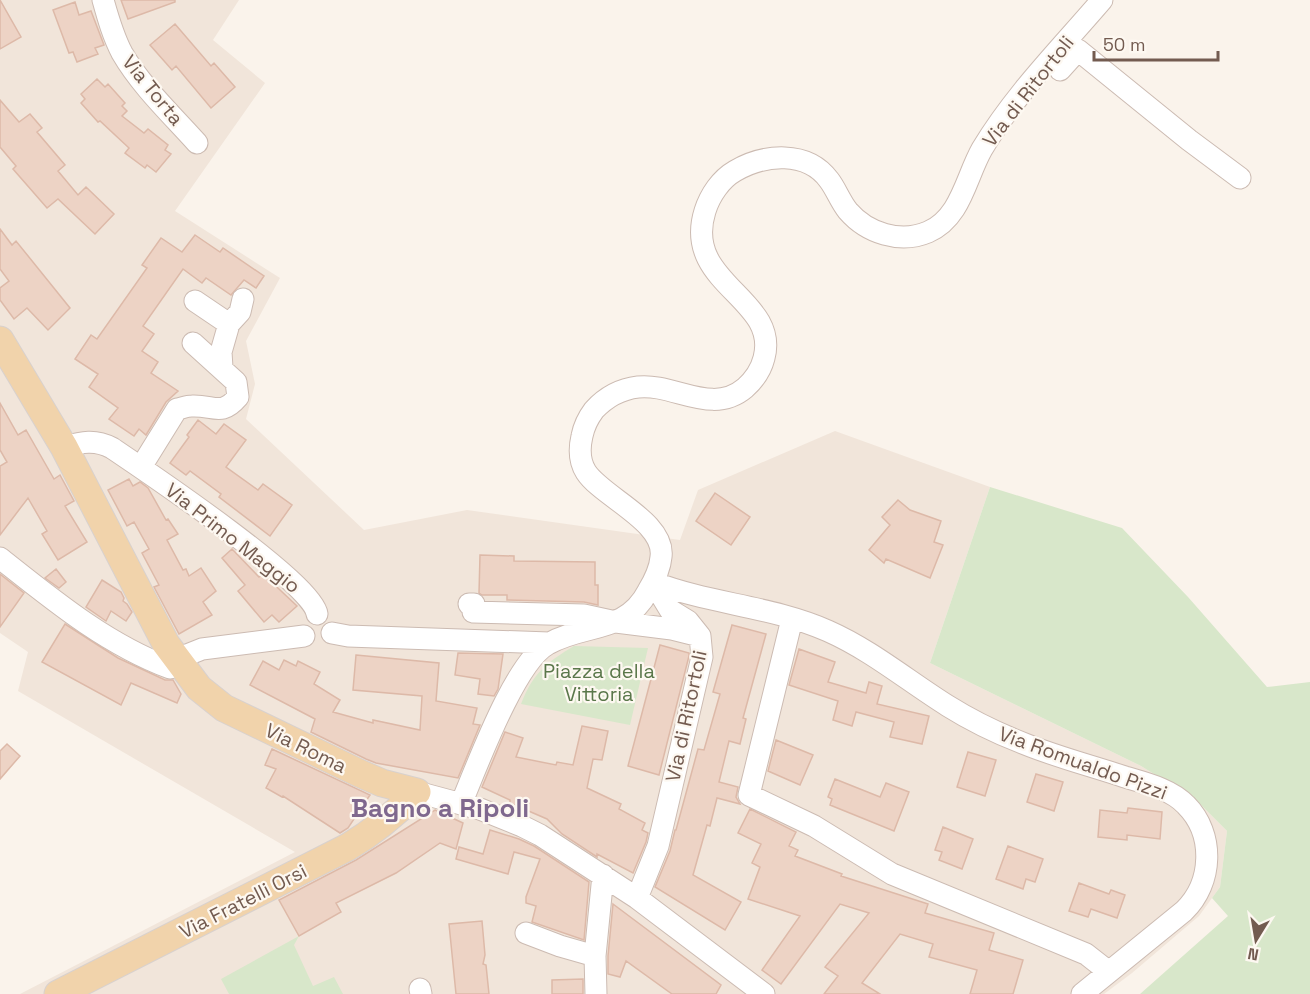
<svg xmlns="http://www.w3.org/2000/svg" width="1310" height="994" font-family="'Space Grotesk',sans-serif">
	<rect width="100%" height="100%" fill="#faf3eb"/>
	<path fill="#f1e5da" d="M 0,0 L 239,0 L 213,40 L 265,83 L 175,211 L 280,278 L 246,341 L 255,384 L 246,419 L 364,530 L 467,510 L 680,540 L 698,490 L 835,431 L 990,487 L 930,663 L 1141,766 L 1196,800 L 1227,831 L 1220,887 L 1199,916 L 1132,973 L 1104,994 L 20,994 L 295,852 L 18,691 L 28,652 L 0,633 Z"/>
	<path fill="#d8e7ca" d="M 990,487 L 1122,528 L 1188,597 L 1267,687 L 1310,682 L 1310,994 L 1140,994 L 1228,916 L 1212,898 L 1220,887 L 1227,831 L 1196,800 L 1141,766 L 930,663 Z
		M 574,646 L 648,648 L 630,725 L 521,704 C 533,673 547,662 574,646 Z
		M 299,936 L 294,945 L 313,986 L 334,977 L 343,994 L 229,994 L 221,979 Z"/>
	<path fill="#edd3c5" stroke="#ddb9a8" stroke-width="1.5" d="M 0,0 L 21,37 L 0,49 Z
		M 121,0 L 175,0 L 175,2 L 128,19 Z
		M 75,2 L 79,15 L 91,11 L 104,45 L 95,48 L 98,54 L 77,62 L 73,52 L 69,53 L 53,10 Z
		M 175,24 L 211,66 L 214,63 L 235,87 L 211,108 L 176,66 L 172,70 L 150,45 Z
		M 97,79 L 105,87 L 108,84 L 125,103 L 122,106 L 127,111 L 122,116 L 144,133 L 148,129 L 168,145 L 165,150 L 171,154 L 156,172 L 147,165 L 145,168 L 125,153 L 129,148 L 100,121 L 98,122 L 81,103 L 85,99 L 81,94 Z
		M 0,100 L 19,122 L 30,114 L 42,128 L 37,132 L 65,165 L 58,171 L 78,195 L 86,187 L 114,214 L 95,234 L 58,199 L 47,208 L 13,169 L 16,166 L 0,147 Z
		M 0,229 L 12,245 L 16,241 L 70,308 L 48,330 L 27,308 L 14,319 L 0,300 L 0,288 L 9,281 L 0,269 Z
		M 195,235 L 220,252 L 223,248 L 264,276 L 256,288 L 244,280 L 231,295 L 206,278 L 202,283 L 183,269 L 143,326 L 154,334 L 142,351 L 158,362 L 151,373 L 178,391 L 166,402 L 146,435 L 139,429 L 134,436 L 109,419 L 118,408 L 89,387 L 98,374 L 75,359 L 91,335 L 97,339 L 147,268 L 142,265 L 161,238 L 182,252 Z
		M 0,403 L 18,435 L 26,430 L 54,479 L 60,475 L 74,501 L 65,506 L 87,542 L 58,560 L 42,534 L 47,531 L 28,498 L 0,535 L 0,466 L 7,462 L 0,450 Z
		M 198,420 L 216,434 L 224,424 L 246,440 L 226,467 L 258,490 L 263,484 L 292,505 L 270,536 L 219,497 L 221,494 L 190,471 L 186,475 L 170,463 L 189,437 L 187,435 Z
		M 129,479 L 133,486 L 140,482 L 148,488 L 166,520 L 168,519 L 178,534 L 167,540 L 183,570 L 186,569 L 189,576 L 201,568 L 216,591 L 203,602 L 212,615 L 179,634 L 154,587 L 159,585 L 142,553 L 149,549 L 134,522 L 127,526 L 108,490 Z
		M 715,493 L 750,517 L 731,545 L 696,521 Z
		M 898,500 L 910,510 L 941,521 L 934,542 L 943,545 L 930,578 L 886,559 L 884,563 L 869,550 L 890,525 L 882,517 Z
		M 232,549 L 259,577 L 263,574 L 297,606 L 279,622 L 272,615 L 264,622 L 238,591 L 245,585 L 222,558 Z
		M 480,555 L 514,556 L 514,561 L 595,562 L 595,585 L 598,585 L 598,605 L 584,602 L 507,600 L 507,595 L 482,595 L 479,593 Z
		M 56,569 L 66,582 L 59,588 L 45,578 Z
		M 0,574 L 24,593 L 0,627 Z
		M 102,580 L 121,592 L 124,598 L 123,601 L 127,604 L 132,612 L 126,621 L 111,611 L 106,621 L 86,607 Z
		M 65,624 L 118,658 L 165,680 L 173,680 L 181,694 L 177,703 L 131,683 L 121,705 L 42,662 Z
		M 732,625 L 766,634 L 743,718 L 746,719 L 740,744 L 729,741 L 719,782 L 738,787 L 736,797 L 740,804 L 717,798 L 710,826 L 707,825 L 693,875 L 741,902 L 725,930 L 655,887 L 670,851 L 675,830 L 676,830 L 698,749 L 704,750 L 720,694 L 713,692 Z
		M 660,645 L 689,653 L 689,656 L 659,775 L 628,766 Z
		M 799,649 L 835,662 L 828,682 L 866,693 L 869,682 L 882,686 L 877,704 L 929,716 L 922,744 L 890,737 L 894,722 L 856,712 L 852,726 L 833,720 L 838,701 L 789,685 Z
		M 458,653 L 503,654 L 498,689 L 494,696 L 478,694 L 480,679 L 455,675 Z
		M 356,655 L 439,663 L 436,701 L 477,708 L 473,724 L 480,725 L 458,778 L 376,763 L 366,759 L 311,732 L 315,719 L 250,685 L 263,661 L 279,670 L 284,660 L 296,666 L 298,661 L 320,672 L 314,684 L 340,700 L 333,712 L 373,723 L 373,720 L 420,730 L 422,696 L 353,690 Z
		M 582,726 L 608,731 L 602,760 L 593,759 L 587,788 L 621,804 L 619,809 L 645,823 L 642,830 L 648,833 L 646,842 L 633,873 L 597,854 L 597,857 L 562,834 L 547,819 L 510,803 L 510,800 L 482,787 L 505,732 L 523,738 L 516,757 L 556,765 L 557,762 L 573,765 Z
		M 776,740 L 813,755 L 800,785 L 768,771 Z
		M 7,744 L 20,756 L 0,779 L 0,751 Z
		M 272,749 L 370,795 L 348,828 L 340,833 L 283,796 L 282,797 L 266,788 L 276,769 L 265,765 Z
		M 968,752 L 996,760 L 985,796 L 957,787 Z
		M 1036,774 L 1063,782 L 1054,811 L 1027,802 Z
		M 835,779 L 880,797 L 886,783 L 909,792 L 894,831 L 830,805 L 832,799 L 828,797 Z
		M 1128,808 L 1162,812 L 1160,839 L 1127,835 L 1127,840 L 1098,837 L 1100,810 L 1127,813 Z
		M 750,809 L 796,832 L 789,846 L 798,850 L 795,856 L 842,874 L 841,876 L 928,904 L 925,913 L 994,933 L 989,950 L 1023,960 L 1013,994 L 970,994 L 977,970 L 929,957 L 933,944 L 900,934 L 862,983 L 880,994 L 824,994 L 838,976 L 825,967 L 869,913 L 840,904 L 781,984 L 762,970 L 800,916 L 748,899 L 760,867 L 752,863 L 761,844 L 738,833 Z
		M 435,810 L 463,823 L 456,849 L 440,843 L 396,873 L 336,903 L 341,912 L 299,936 L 279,900 L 356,860 Z
		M 943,827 L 973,839 L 962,869 L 939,860 L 942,852 L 935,850 Z
		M 490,830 L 519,839 L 534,846 L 589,882 L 584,940 L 532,922 L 536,906 L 526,903 L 526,897 L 540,859 L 514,852 L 508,874 L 456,859 L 459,847 L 483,854 Z
		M 1008,846 L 1043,859 L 1035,882 L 1026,879 L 1023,889 L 996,879 Z
		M 1079,883 L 1109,894 L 1111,890 L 1125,895 L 1117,918 L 1091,909 L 1088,917 L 1069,911 Z
		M 613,904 L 721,985 L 716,994 L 672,994 L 626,961 L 620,977 L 608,974 L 608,956 Z
		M 482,921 L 485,955 L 483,964 L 486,965 L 489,994 L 456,994 L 449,924 Z
		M 583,979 L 583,994 L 552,994 L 552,980 Z"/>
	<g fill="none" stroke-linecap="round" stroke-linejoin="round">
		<g stroke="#ccbbb2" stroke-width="23">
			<path id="minor" d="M 103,0 C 108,18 113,36 122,53 C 141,86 172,115 197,143
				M 1060,70 L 1078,50 L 1189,140 L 1240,178
				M 195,301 L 229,324 L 221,352 L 222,368
				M 229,324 L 240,312 L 243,299
				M 64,447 C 82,442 95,439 112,448 C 146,471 313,583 317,614
				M 141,467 L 177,409 C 182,408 187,406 192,406 C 214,405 221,417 238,397 L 236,382 L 193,343
				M 0,558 C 53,600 106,644 170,668 L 187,655 L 202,649 L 304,636
				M 653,582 C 709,604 772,606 828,631 C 871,650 908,681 948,706 C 972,721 999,734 1025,744 C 1057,757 1092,766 1125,777 C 1145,783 1171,789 1186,805 C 1215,834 1213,883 1184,911 L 1082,994
				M 469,604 L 474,604 L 473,612 L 584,615 L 616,622 L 672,629 L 700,636
				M 792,619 L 749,795 L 814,826 L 892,874 L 1086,954 L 1109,972
				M 332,633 L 348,636 L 549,643
				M 417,792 L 480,809 L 522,826 L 540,835 L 637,898 L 764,994
				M 461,804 C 477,766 515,662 548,644 C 584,623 626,634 648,591 C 654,581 660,569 661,557 C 666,522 602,497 586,472 C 579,461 579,449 582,436 C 584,426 588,418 594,410 C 606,397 621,389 638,387 C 674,383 712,416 745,388 C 754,380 761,370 764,358 C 780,298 682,284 705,211 C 710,195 721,179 735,171 C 764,154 807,150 829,180 C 836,189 840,201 848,211 C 867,233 900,244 928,232 C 961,218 966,177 982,149 C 1015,94 1061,48 1102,0
				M 637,898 L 658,846 L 702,657 L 700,636 L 688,621 L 670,610 L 653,582
				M 526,933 L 560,946 L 595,956
				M 420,989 L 421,994
				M 596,994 L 595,956 L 603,875"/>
		</g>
		<g stroke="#d8d1ce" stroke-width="29">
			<path id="major" d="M 0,340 L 64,447 L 166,644 L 199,688 L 224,708 L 359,773 L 382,783 L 417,792 C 395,814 375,831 348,847 L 58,994"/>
		</g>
		<use href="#minor" stroke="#fff" stroke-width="21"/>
		<use href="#major" stroke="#f1d3ab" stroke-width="27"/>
	</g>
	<g text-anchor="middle" stroke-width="4.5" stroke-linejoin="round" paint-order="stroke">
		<g font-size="20" fill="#735b50" stroke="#fdf8f1">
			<text transform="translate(153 90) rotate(51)" y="7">Via Torta</text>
			<text transform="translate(1028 91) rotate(-52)" y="7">Via di Ritortoli</text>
			<text transform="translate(233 538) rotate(38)" y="7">Via Primo Maggio</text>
			<text transform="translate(686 716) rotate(-78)" y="7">Via di Ritortoli</text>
			<text transform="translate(306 748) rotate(26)" y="7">Via Roma</text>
			<text transform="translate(1083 763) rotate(20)" y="7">Via Romualdo Pizzi</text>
			<text transform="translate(243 901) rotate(-27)" y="7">Via Fratelli Orsi</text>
		</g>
		<g font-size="20" fill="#5a774a" stroke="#fdf8f1">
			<text x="599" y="678">Piazza della<tspan x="599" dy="23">Vittoria</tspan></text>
		</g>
		<g font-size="26" font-weight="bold" fill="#7f688e" stroke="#fdf8f1">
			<text x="440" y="817">Bagno a Ripoli</text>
		</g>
	</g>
	<g transform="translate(1256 940) rotate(191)" stroke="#fdf8f1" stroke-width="4.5" paint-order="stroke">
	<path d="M0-4.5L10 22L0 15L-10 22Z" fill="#735b50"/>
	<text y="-9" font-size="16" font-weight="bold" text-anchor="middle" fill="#735b50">N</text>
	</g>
	<path d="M1094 51v9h124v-9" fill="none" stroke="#735b50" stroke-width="3"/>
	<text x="1103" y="51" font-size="18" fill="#735b50" stroke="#fdf8f1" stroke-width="4.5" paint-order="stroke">50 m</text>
</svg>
